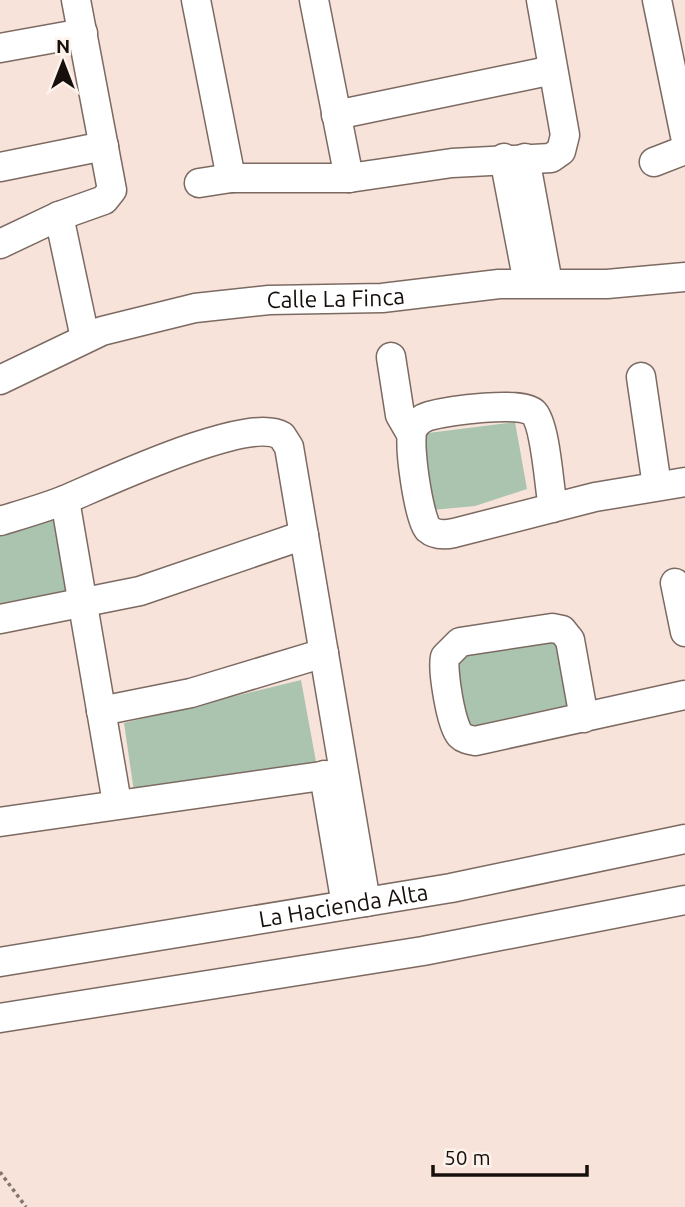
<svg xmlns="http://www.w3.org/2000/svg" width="685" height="1207" font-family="Ubuntu,sans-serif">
	<rect width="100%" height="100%" fill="#f7e3d9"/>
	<path fill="#aac4b0" d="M 515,422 L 527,489 L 475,506 L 432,510 L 420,434 Z
		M 53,518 L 58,524 L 67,584 L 66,597 L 0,610 L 0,530 Z
		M 553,638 L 559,644 L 571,703 L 564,716 L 480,734 L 467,727 L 453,668 L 461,653 Z
		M 301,680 L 317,767 L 134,792 L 124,723 Z"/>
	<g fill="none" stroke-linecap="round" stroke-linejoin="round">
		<g stroke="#7c6a62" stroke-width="31">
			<g id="minor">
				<path d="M 196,0 L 231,178"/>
				<path d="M 314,0 L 349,178"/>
				<path d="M 657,0 L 685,136"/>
				<path d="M 0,48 L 83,33"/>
				<path d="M 336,115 L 553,70"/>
				<path d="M 504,158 L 528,283"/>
				<path d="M 525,158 L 548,283"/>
				<path d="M 654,162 L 685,150"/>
				<path d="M 0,167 L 104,146"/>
				<path d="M 199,183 L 231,178 L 349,178 L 452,163 L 551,158 L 561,151 L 565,135 L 541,0"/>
				<path d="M 59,216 L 85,338"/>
				<path d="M 0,244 L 59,216 L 104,200 L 112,190 L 76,0"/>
				<path d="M 391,357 L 400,415 L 411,434"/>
				<path d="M 641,377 L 657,486"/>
				<path id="s1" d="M 0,380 L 102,331 L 195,308 L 269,300 L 382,298 L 499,284 L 607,284 L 685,277"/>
				<path d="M 65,500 L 117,803"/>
				<path d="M 553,508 C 549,487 546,427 534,413 C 522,400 448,411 429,416 C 422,418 416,423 413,429 C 407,440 419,520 428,529 C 435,535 445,535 454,533 L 595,497 L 685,482"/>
				<path d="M 0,521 C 23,514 45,508 67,499 C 105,483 248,415 282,436 L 289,447 L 366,902"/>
				<path d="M 675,583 L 685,632"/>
				<path d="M 0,619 L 140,591 L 304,535"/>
				<path d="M 101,711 L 191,693 L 324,653"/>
				<path d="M 584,718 L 570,640 L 562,630 L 552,628 L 460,642 L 445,657 C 442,669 451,726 460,735 C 464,739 469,740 475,741 L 685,695"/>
				<path d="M 324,775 L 346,905"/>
				<path d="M 0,822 L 343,773"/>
				<path id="s2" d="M 0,962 L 451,888 L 685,839"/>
				<path d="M 0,1018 L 423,951 L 685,900"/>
			</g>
		</g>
		<path stroke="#82756e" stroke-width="3.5" stroke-dasharray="3.5 3.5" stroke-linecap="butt" d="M 0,1172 L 26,1207"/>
		<use href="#minor" stroke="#fff" stroke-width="28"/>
	</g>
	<g text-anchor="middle" stroke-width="7" stroke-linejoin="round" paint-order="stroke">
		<g font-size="23" fill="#160f0c" stroke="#fef2ec">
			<text dy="8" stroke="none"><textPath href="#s1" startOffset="350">Calle La Finca</textPath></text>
			<text dy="8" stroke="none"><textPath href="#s2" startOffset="348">La Hacienda Alta</textPath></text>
		</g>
	</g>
	<g transform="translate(63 63)" stroke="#fef2ec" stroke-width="5" paint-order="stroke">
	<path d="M0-5L12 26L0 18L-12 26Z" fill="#160f0c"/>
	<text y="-10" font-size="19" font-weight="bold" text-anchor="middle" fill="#160f0c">N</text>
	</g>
	<path d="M433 1165v10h154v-10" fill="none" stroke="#160f0c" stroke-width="3.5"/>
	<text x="444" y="1165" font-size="21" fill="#160f0c" stroke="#fef2ec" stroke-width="5" paint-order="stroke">50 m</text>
</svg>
